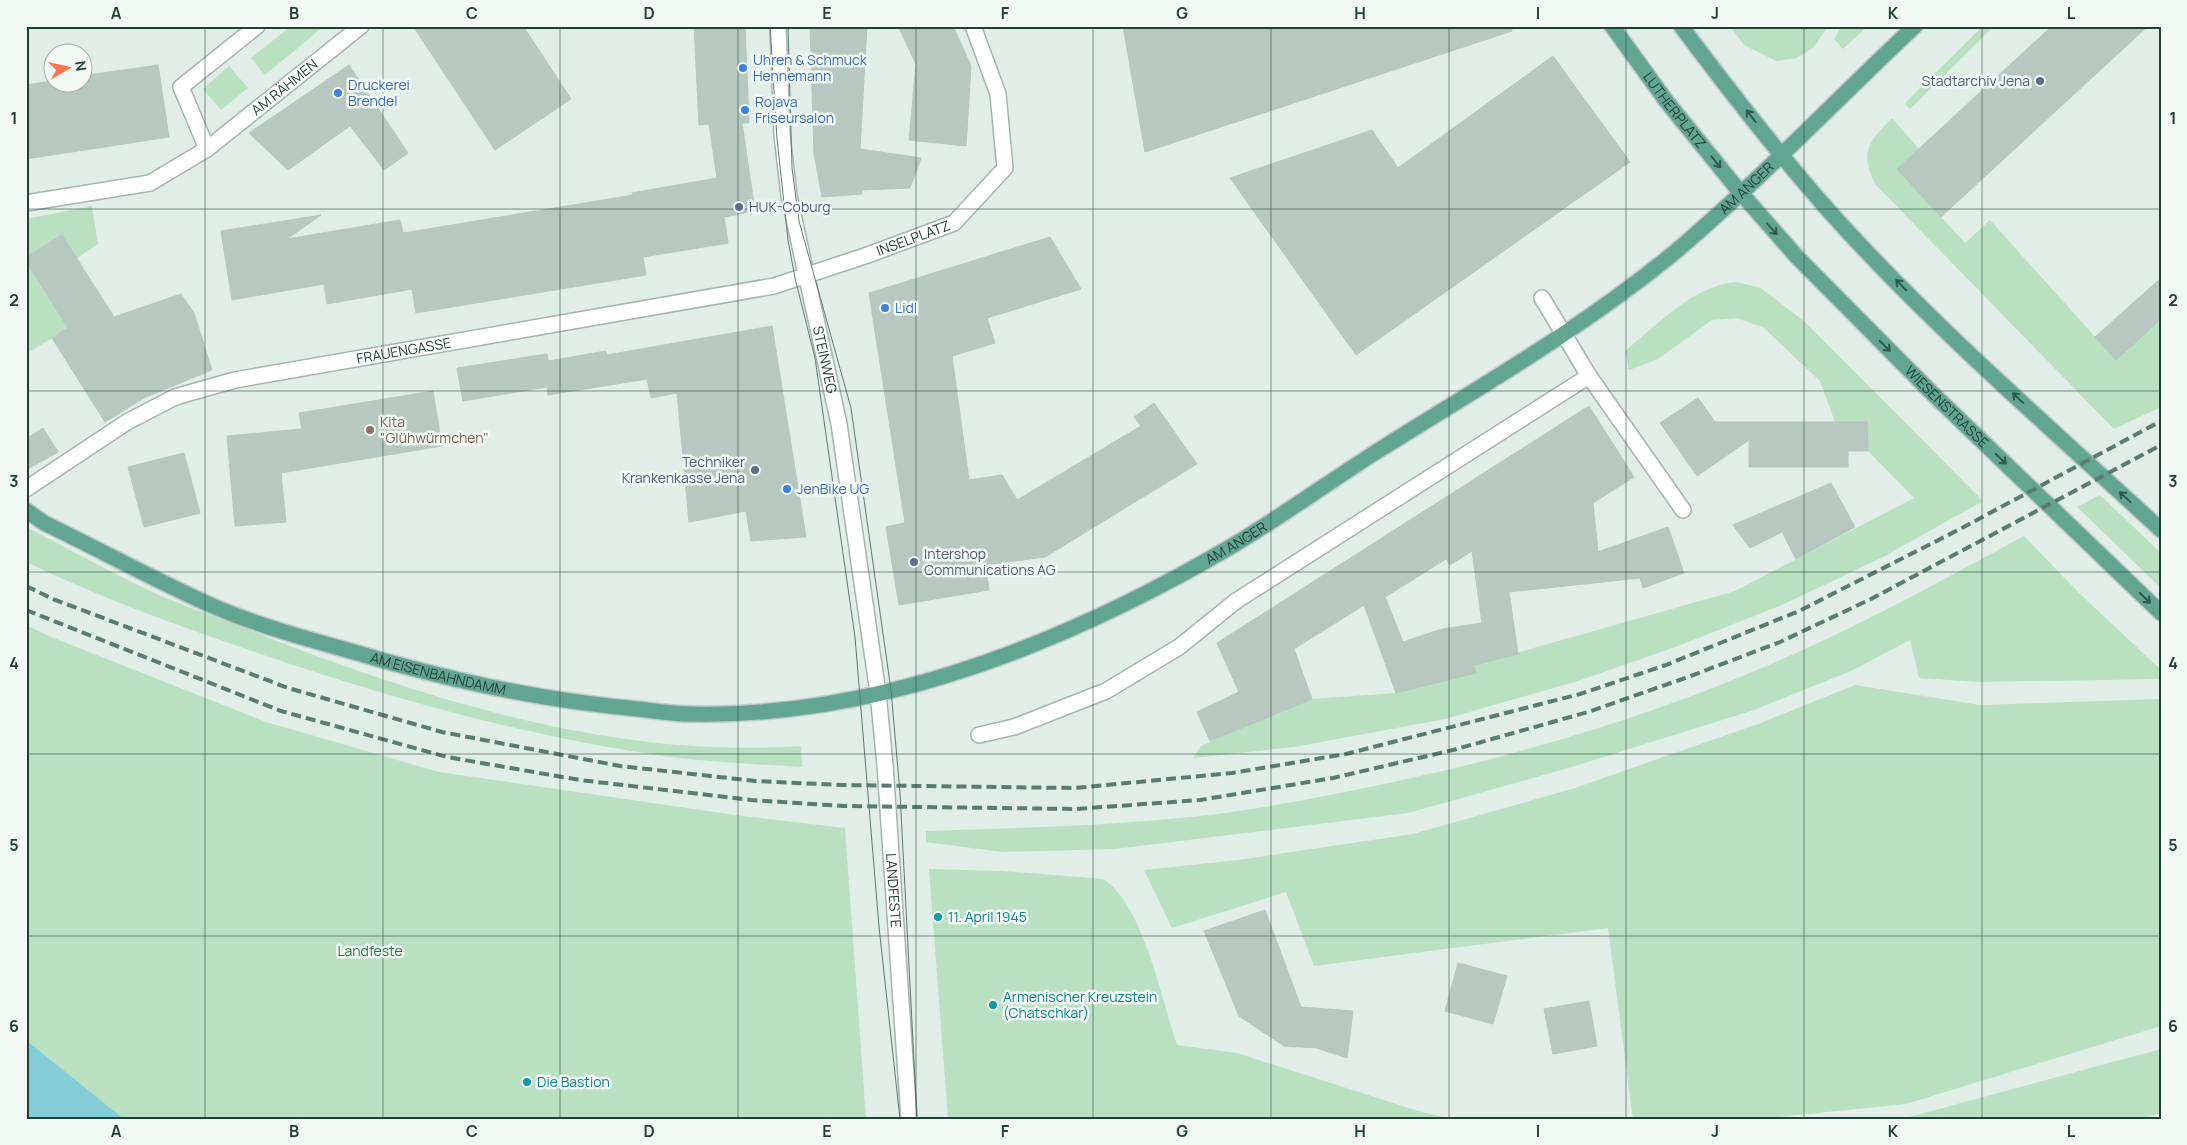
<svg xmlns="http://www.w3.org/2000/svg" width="2187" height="1145" font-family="Manrope,sans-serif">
	<rect width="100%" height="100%" fill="#e1ede7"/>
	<path fill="#b8e0c1" d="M 291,26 L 324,26 L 265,75 L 251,58 Z
		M 1730,26 L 1828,26 L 1814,47 L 1797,58 L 1776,61 L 1744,45 Z
		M 1842,26 L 1868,26 L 1843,49 L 1834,39 Z
		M 1983,26 L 1994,26 L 1910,109 L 1905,103 Z
		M 229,66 L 248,88 L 221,110 L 203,89 Z
		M 1892,118 L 1919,149 L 1897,169 L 1965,243 L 1990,220 L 2115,359 L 2161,319 L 2161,407 L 2114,429 L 1875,184 C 1860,152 1868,142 1892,118 Z
		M 92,206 L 98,244 L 77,258 L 62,235 L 26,257 L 26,219 Z
		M 26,261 L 68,328 L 26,354 Z
		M 1737,282 L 1761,288 L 1806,323 L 1983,501 L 1883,557 L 1782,605 L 1678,646 L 1578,681 L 1445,719 L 1294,747 L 1193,758 L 1201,746 L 1253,722 L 1312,699 L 1396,693 L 1476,673 L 1474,665 L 1735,591 L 1914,498 L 1868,451 L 1867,422 L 1835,422 L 1820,381 L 1763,327 L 1736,318 L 1712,320 L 1658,359 L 1629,370 L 1625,351 C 1657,325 1695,284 1737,282 Z
		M 2100,495 L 2161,553 L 2161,588 L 2077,507 Z
		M 26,527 C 71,550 115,575 161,596 C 195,610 230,622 264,636 C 433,702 618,759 801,746 L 802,767 C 756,764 709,762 664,756 C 524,736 386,697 252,651 C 176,625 99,597 26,562 Z
		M 2024,536 L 2079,593 L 2161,670 L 2161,679 L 1980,682 L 1919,678 L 1910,640 L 1851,671 L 1754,710 L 1565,769 L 1408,813 L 1115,849 L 1002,852 L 926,842 L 926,831 C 1015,828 1103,826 1191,817 C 1253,810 1314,799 1374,786 C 1521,756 1666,712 1803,650 C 1878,616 1952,575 2024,536 Z
		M 26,625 L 51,637 L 266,722 L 439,772 L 742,816 L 845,828 L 866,1119 L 124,1119 L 26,1040 Z
		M 1855,685 L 1980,705 L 2161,699 L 2161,1026 L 1906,1104 L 1757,1119 L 1633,1119 L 1608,928 L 1314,966 L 1286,892 L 1172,928 L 1144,870 L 1238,860 L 1413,834 L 1572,789 L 1758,724 Z
		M 929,869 L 1002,871 L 1103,879 C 1143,903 1162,1001 1177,1045 L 1237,1053 L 1418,1111 L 1451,1119 L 948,1119 Z
		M 2161,1049 L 2161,1113 L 2138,1119 L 1902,1119 Z"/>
	<path fill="#84cdd7" d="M 26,1040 L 124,1119 L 26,1119 Z"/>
	<path fill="#b6c8c0" stroke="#b3c7be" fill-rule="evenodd" d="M 413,26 L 523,26 L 571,99 L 495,150 Z
		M 694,26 L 745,26 L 749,123 L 742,123 L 755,211 L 724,217 L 728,243 L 643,257 L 646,275 L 416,313 L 412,289 L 327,304 L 324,284 L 232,300 L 221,231 L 321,215 L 287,239 L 400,220 L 403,233 L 633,195 L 632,193 L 717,178 L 709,124 L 699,125 Z
		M 810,26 L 867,26 L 860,149 L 921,158 L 910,188 L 862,190 L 862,194 L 822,197 L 814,153 Z
		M 898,26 L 953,26 L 971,66 L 966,146 L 909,140 L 916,64 Z
		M 1123,26 L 1511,26 L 1512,31 L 1145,152 Z
		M 2052,26 L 2148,26 L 1941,217 L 1897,169 Z
		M 1553,56 L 1630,162 L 1356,355 L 1230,178 L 1372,130 L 1398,168 Z
		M 158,65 L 169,137 L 26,159 L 26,85 L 52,81 L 82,82 L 82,76 Z
		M 349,65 L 408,153 L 384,170 L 350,126 L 288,170 L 249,133 Z
		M 62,235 L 114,317 L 181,294 L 194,313 L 212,370 L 146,397 L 105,422 L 52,338 L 68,328 L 26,261 L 26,257 Z
		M 1050,237 L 1081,289 L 987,318 L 995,343 L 952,356 L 969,480 L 1002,475 L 1017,500 L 1141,426 L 1134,417 L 1154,403 L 1197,464 L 1045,557 L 985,565 L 989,590 L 899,605 L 886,527 L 905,523 L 869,293 Z
		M 2161,278 L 2161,319 L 2116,360 L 2095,337 Z
		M 772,326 L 806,537 L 751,541 L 746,511 L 689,522 L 677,393 L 651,398 L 647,379 L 548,395 L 547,387 L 463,401 L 457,368 L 547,354 L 548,361 L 606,351 L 607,355 Z
		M 433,391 L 442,446 L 281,473 L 286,522 L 235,526 L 227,436 L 302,429 L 299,413 Z
		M 1698,398 L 1715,422 L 1867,422 L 1868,451 L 1848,451 L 1848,467 L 1749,467 L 1749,440 L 1697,476 L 1660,423 Z
		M 1589,406 L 1634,477 L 1593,503 L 1598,552 L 1668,527 L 1684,573 L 1643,588 L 1640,578 L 1509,592 L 1518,654 L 1474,665 L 1476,673 L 1396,693 L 1364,605 L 1294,649 L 1312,699 L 1210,741 L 1197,712 L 1239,692 L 1217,643 ZM 1472,551 L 1482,623 L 1442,629 L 1403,642 L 1385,597 L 1446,559 L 1450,565 Z
		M 43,428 L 58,452 L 26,470 L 26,439 Z
		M 184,453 L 200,513 L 144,527 L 128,467 Z
		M 1831,483 L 1855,527 L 1796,559 L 1782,532 L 1750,548 L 1733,525 Z
		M 1265,910 L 1301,1007 L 1353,1011 L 1347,1058 L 1317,1048 L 1284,1046 L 1239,1016 L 1204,931 Z
		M 1458,963 L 1507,976 L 1493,1024 L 1445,1011 Z
		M 1589,1001 L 1597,1046 L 1553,1054 L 1544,1009 Z"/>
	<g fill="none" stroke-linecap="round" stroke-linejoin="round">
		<g stroke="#a3b5ae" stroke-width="18">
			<g id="minor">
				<path id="s1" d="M 778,26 L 782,135 L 789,196 L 839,424 L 878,693"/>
				<path d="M 207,149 L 181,87 L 257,26"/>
				<path id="s2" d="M 26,203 L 150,183 L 207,149 L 361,26"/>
				<path d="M 1542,298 L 1589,376 L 1683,510"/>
				<path id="s3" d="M 26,489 L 127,422 L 175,397 L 235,380 L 774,286 L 865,256 L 954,223 L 1005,168 L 998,94 L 973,26"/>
				<path d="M 979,735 L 1014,727 L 1106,691 L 1179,647 L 1236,601 L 1589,376"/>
			</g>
		</g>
		<g stroke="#a3b5ae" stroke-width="18">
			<g id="tertiary">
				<path id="s4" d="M 878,693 L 885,765 L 909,1119"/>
			</g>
		</g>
		<g stroke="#c1c9c7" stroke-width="18">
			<g id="primary">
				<path id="s5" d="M 1612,26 L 1667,102 L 1740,192 L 1797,257 L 1934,395 L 2161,613"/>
				<path d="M 1681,26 C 1731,93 1782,159 1838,221 C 1938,331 2052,429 2161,530"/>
				<path id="s6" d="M 26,510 L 44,523 C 98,549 151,578 206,603 C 250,623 300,637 347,650 C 444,679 537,700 638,709 C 655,711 673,714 691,714 C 883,718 1070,641 1232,546 C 1284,515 1333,479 1384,447 C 1483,385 1584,327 1675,252 C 1759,181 1835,101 1915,26"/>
			</g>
		</g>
		<use href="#minor" stroke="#fff" stroke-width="15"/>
		<use href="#tertiary" stroke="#fff" stroke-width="15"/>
		<use href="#primary" stroke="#62a692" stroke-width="15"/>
		<path stroke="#5a7b71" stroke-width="1" d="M 770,26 L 777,139 L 788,240 L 795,278 L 815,358 L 855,637 L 879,927 L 900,1119
			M 788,26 L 792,168 L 799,221 L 851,408 L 891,690 L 900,793 L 917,1119"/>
		<path stroke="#5a7b71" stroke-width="4" stroke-dasharray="10 5" stroke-linecap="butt" d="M 26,586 L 53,599 L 288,688 L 442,732 L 620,766 L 755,781 L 841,785 L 1075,788 L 1232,773 L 1346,754 L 1580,694 L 1666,665 L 1799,611 L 1962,528 L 2161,421
			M 26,610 L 281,711 L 447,757 L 580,780 L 751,800 L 843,806 L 1076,809 L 1200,800 L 1333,778 L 1453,750 L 1588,712 L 1688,677 L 1780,642 L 1871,599 L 2161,445"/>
	</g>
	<defs><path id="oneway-shaft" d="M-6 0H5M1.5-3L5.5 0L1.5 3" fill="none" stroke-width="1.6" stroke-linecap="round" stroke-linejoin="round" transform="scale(1.25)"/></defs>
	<g stroke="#30594d">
		<use href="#oneway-shaft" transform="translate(1751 116) rotate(-128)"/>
		<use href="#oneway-shaft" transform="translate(1716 162) rotate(51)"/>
		<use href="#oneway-shaft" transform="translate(1772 229) rotate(48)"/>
		<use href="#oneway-shaft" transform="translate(1901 285) rotate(-134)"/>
		<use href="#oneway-shaft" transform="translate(1885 346) rotate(45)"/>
		<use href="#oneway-shaft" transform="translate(2018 398) rotate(-137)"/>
		<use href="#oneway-shaft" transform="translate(2001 459) rotate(44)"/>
		<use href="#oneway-shaft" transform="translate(2125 497) rotate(-137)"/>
		<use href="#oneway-shaft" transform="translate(2145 598) rotate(44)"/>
	</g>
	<path fill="none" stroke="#203f36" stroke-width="1" stroke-opacity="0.55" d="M 205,26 L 205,1119M 383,26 L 383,1119M 560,26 L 560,1119M 738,26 L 738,1119M 916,26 L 916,1119M 1093,26 L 1093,1119M 1271,26 L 1271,1119M 1449,26 L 1449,1119M 1626,26 L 1626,1119M 1804,26 L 1804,1119M 1982,26 L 1982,1119M 26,209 L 2161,209M 26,391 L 2161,391M 26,572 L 2161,572M 26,754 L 2161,754M 26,936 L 2161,936"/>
	<g fill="#3f7fe0" stroke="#f2f9f5" stroke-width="2">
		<circle cx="743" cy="68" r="5"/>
		<circle cx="338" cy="93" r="5"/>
		<circle cx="745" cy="110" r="5"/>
		<circle cx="885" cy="308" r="5"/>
		<circle cx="787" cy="489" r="5"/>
	</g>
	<g fill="#5c6f8a" stroke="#f2f9f5" stroke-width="2">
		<circle cx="2040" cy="81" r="5"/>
		<circle cx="739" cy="207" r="5"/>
		<circle cx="755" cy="470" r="5"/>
		<circle cx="914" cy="562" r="5"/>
	</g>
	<circle fill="#8d6e63" stroke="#f2f9f5" stroke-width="2" cx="370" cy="430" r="5"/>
	<g fill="#0f9aa8" stroke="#f2f9f5" stroke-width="2">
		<circle cx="938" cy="917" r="5"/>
		<circle cx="993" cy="1005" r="5"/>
		<circle cx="527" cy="1082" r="5"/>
	</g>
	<g text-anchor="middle" stroke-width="5" stroke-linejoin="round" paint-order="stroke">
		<g font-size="14" fill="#366cbe" stroke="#f2f9f5" text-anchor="start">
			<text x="753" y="65">Uhren &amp; Schmuck<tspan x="753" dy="16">Hennemann</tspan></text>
			<text x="348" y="90">Druckerei<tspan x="348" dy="16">Brendel</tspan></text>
			<text x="755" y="107">Rojava<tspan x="755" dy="16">Friseursalon</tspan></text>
			<text x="895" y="313">Lidl</text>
			<text x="797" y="494">JenBike UG</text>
		</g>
		<g font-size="14" fill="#4e5e75" stroke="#f2f9f5" text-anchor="end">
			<text x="2030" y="86">Stadtarchiv Jena</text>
			<text x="749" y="212" text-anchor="start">HUK-Coburg</text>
			<text x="745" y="467">Techniker<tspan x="745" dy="16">Krankenkasse Jena</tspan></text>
			<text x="924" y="559" text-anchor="start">Intershop<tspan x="924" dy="16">Communications AG</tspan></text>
		</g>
		<g font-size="14" fill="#203f36" stroke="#f2f9f5">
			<text dy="5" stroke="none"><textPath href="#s2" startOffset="291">AM RÄHMEN</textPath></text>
			<text dy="5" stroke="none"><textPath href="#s5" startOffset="105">LUTHERPLATZ</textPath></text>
			<text dy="5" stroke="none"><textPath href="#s6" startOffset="1904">AM ANGER</textPath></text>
			<text dy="5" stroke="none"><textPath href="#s3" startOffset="932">INSELPLATZ</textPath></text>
			<text dy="5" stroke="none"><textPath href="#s3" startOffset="409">FRAUENGASSE</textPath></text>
			<text dy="5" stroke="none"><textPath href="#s1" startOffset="338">STEINWEG</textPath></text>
			<text dy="5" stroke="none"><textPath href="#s5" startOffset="508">WIESENSTRASSE</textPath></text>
			<text dy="5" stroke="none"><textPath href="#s6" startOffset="1281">AM ANGER</textPath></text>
			<text dy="5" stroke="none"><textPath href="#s6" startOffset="446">AM EISENBAHNDAMM</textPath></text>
			<text dy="5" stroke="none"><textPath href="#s4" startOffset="198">LANDFESTE</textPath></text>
		</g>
		<g font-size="14" fill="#785e54" stroke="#f2f9f5" text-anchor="start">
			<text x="380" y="427">Kita<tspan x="380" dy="16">"Glühwürmchen"</tspan></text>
		</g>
		<g font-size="14" fill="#0d838f" stroke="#f2f9f5" text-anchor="start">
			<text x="948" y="922">11. April 1945</text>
			<text x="1003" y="1002">Armenischer Kreuzstein<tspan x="1003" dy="16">(Chatschkar)</tspan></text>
			<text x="537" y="1087">Die Bastion</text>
		</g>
		<g font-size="14" fill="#277944" stroke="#f2f9f5">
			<text x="370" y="956">Landfeste</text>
		</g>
	</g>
	<rect width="2187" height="1145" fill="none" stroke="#f2f9f5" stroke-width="55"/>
	<g transform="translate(68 68) rotate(81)"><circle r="24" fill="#f2f9f5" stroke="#9eafa9"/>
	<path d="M0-4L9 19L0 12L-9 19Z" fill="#fd744f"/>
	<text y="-8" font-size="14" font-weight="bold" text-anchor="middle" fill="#203f36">N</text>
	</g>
	<rect x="28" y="28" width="2132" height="1090" fill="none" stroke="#203f36" stroke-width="2"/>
	<g font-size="16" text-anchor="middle" font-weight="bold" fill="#203f36">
		<text x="116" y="19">A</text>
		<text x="294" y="19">B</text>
		<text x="472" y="19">C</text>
		<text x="649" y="19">D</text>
		<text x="827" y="19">E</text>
		<text x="1005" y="19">F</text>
		<text x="1182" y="19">G</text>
		<text x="1360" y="19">H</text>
		<text x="1538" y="19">I</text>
		<text x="1715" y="19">J</text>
		<text x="1893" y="19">K</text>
		<text x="2071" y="19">L</text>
		<text x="14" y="124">1</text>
		<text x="2173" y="124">1</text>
		<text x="14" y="306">2</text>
		<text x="2173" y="306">2</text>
		<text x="14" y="487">3</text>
		<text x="2173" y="487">3</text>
		<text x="14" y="669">4</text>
		<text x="2173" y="669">4</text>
		<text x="14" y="851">5</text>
		<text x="2173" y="851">5</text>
		<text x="14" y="1032">6</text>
		<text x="2173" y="1032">6</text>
		<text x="116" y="1137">A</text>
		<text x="294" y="1137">B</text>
		<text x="472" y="1137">C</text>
		<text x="649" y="1137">D</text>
		<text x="827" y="1137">E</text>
		<text x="1005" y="1137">F</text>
		<text x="1182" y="1137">G</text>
		<text x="1360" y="1137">H</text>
		<text x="1538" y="1137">I</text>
		<text x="1715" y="1137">J</text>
		<text x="1893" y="1137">K</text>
		<text x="2071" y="1137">L</text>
	</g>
</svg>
